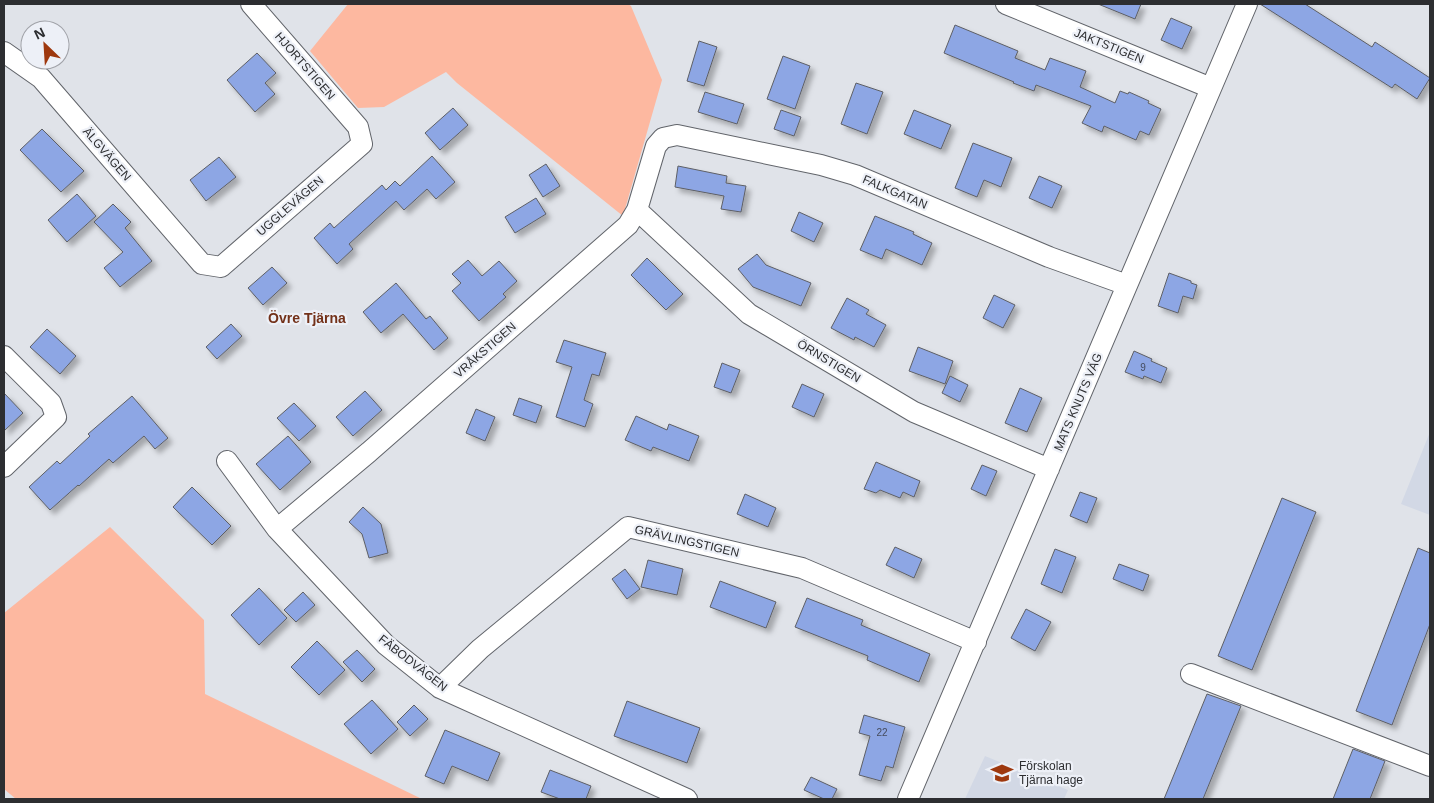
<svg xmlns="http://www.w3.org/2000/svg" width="1434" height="803" font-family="Helvetica,sans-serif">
	<defs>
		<filter id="shadow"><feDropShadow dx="4.5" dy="4.5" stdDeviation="2.5" flood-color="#0004"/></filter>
	</defs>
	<rect width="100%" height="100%" fill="#e0e3e9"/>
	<path fill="#d2d8e5" d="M 1430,432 L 1430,515 L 1401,504 Z
		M 985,756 L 1068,790 L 1064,799 L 965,799 Z"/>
	<path fill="#fdb8a0" d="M 348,4 L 628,4 L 631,6 L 662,80 L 623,216 L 457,83 L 446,72 L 384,107 L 358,108 L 310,51 Z
		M 110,527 L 204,620 L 205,694 L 422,799 L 16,799 L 4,789 L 4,613 Z"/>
	<path fill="#8da6e4" stroke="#5d5f65" filter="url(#shadow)" d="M 1098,4 L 1141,4 L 1135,19 Z
		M 1260,4 L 1305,4 L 1372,47 L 1375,42 L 1430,78 L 1417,99 L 1395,84 L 1392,88 Z
		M 1171,18 L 1192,27 L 1182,49 L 1161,40 Z
		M 955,25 L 1018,51 L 1015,58 L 1045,70 L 1050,58 L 1086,71 L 1080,87 L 1115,103 L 1120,91 L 1128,94 L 1129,92 L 1149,101 L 1148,103 L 1161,109 L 1149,135 L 1140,131 L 1136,140 L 1104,126 L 1102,132 L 1082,123 L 1091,106 L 1036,85 L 1034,91 L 1013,83 L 1014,82 L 944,53 Z
		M 699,41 L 717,47 L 704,86 L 687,81 Z
		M 257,53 L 276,73 L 265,83 L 275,94 L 255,112 L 227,80 Z
		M 783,56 L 810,66 L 795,109 L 767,99 Z
		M 856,83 L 883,92 L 867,134 L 841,124 Z
		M 705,92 L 744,104 L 737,124 L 698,112 Z
		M 453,108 L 468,125 L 440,150 L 425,133 Z
		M 781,110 L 801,117 L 794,136 L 774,129 Z
		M 914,110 L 951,125 L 941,149 L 904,134 Z
		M 42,129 L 84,171 L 61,192 L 20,150 Z
		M 973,143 L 1012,158 L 1001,187 L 984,180 L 977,197 L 955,188 Z
		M 432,156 L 455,182 L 436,199 L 427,189 L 404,210 L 396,201 L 349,244 L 353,249 L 337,264 L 314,238 L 330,223 L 334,228 L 382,185 L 386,190 L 395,181 L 400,186 Z
		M 219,157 L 236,177 L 206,201 L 190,180 Z
		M 546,164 L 560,186 L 543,197 L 529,175 Z
		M 678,166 L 727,176 L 726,183 L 746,186 L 741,212 L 721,209 L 724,196 L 675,187 Z
		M 1039,176 L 1062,186 L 1052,208 L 1029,198 Z
		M 77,194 L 96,216 L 67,242 L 48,220 Z
		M 536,198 L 546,214 L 515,233 L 505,217 Z
		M 113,204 L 131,222 L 125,228 L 152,261 L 120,287 L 104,268 L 123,252 L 94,222 Z
		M 799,212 L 823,223 L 814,242 L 791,231 Z
		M 875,216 L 914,232 L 913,234 L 932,243 L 922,265 L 886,249 L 882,259 L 860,250 Z
		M 757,254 L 766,265 L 811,283 L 801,306 L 753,287 L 738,269 Z
		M 647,258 L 683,294 L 666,310 L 631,275 Z
		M 468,260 L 482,276 L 499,261 L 517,281 L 503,294 L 506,297 L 479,321 L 452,291 L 461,283 L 452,274 Z
		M 272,267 L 287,283 L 263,305 L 248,288 Z
		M 1169,273 L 1191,281 L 1191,283 L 1197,285 L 1193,299 L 1183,296 L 1178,313 L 1158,306 Z
		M 396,283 L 426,319 L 430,316 L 448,338 L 434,350 L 403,314 L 381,333 L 363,312 Z
		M 994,295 L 1015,305 L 1003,328 L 983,318 Z
		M 847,298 L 869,310 L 866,314 L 886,325 L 874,347 L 855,337 L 854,340 L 831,328 Z
		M 231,324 L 242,336 L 217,359 L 206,347 Z
		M 47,329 L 76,356 L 60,374 L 30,347 Z
		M 564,340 L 606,353 L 599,376 L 592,374 L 584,400 L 593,404 L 585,427 L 556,417 L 572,367 L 556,362 Z
		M 918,347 L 953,361 L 945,384 L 909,371 Z
		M 1134,351 L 1152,359 L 1151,361 L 1167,368 L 1161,383 L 1144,376 L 1143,379 L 1125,372 Z
		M 722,363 L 740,370 L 731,393 L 714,387 Z
		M 950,376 L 968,385 L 960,402 L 942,393 Z
		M 802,384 L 824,394 L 814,417 L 792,407 Z
		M 1020,388 L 1042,398 L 1027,432 L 1005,423 Z
		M 365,391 L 382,410 L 353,436 L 336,417 Z
		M 4,393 L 23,413 L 4,431 Z
		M 132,396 L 168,438 L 155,449 L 144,436 L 113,463 L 109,459 L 79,486 L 78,485 L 50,510 L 29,487 L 57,461 L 60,464 L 90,436 L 88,434 Z
		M 519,398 L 542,406 L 536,423 L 513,415 Z
		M 294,403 L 316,426 L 299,441 L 277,418 Z
		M 476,409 L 495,417 L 485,441 L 466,433 Z
		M 636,416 L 667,430 L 669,424 L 699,436 L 689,461 L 653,447 L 651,451 L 625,440 Z
		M 288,436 L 311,462 L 280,490 L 256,464 Z
		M 876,462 L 920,481 L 914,497 L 903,492 L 900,498 L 880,490 L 876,493 L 864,489 Z
		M 982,465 L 997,471 L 986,496 L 971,489 Z
		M 192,487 L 231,526 L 212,545 L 173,507 Z
		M 1080,492 L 1097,498 L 1087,523 L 1070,516 Z
		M 745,494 L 776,508 L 768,527 L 737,514 Z
		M 1282,498 L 1316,512 L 1252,670 L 1218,656 Z
		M 363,507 L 381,524 L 388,553 L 369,558 L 362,534 L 349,522 Z
		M 895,547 L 922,559 L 914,578 L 886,565 Z
		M 1418,548 L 1430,553 L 1430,624 L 1392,725 L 1356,711 Z
		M 1055,549 L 1076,557 L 1062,593 L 1041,584 Z
		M 648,560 L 683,569 L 677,595 L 641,587 Z
		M 1119,564 L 1149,575 L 1143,591 L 1113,579 Z
		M 625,569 L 640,589 L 627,599 L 612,579 Z
		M 720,581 L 776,602 L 766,628 L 710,607 Z
		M 259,588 L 287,618 L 259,645 L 231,615 Z
		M 303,592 L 315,605 L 296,622 L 284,610 Z
		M 807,598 L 863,620 L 861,625 L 930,654 L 919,682 L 867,660 L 868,656 L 795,627 Z
		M 1026,609 L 1051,622 L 1035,651 L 1011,638 Z
		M 317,641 L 345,670 L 319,695 L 291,667 Z
		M 357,650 L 375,669 L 362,682 L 343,662 Z
		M 1207,694 L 1241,706 L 1203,799 L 1164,799 Z
		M 372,700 L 398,729 L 371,754 L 344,724 Z
		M 627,701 L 700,728 L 687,763 L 614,736 Z
		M 414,705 L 428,719 L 410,736 L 397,722 Z
		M 864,715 L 905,727 L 893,768 L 886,766 L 881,781 L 859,775 L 870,736 L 859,733 Z
		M 445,730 L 500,753 L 488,781 L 452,766 L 444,784 L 425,776 Z
		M 1353,749 L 1385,761 L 1370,799 L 1333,799 Z
		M 550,770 L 591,786 L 586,799 L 560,799 L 541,792 Z
		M 811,777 L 837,789 L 832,799 L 824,799 L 804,790 Z"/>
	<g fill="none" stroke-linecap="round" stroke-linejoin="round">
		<g stroke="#61646a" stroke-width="22">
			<path id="minor" d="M 1006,4 L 1211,88
				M 4,52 L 41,78 L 202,264 L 221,267 L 362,144 L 358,127 L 251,4
				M 637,210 L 749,314 L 914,412 L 1049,469
				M 4,356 L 51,403 L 56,417 L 4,467
				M 227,461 L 277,529 L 386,645 L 440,688 L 687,799
				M 277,529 L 369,452 L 628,225 L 637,210 L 656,146 L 663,138 L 677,135 L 821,165 L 855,175 L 1049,257 L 1127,285
				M 1191,674 L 1430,766
				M 440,688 L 480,649 L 628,527 L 802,568 L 976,642
				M 908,799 L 1247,4"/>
		</g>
		<use href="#minor" stroke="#fff" stroke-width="20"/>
	</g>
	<defs>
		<g id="school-bare" transform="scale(1.725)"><path d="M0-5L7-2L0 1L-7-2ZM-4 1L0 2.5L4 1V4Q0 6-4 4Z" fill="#9e380e" stroke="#edf0f7" stroke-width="2.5" paint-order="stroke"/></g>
	</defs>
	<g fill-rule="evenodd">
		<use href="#school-bare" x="1002" y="773"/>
	</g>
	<g text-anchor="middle" stroke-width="4.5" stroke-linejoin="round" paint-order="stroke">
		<g font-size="10" fill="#454c5e">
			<text x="1143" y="371">9</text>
			<text x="882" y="736">22</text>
		</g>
		<g font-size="12" fill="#2d2e31" stroke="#edf0f7">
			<text transform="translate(1109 46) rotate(22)" y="4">JAKTSTIGEN</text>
			<text transform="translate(305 66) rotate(49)" y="4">HJORTSTIGEN</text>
			<text transform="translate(107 154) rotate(49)" y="4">ÄLGVÄGEN</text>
			<text transform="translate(895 192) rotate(23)" y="4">FALKGATAN</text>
			<text transform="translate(290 206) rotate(-41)" y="4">UGGLEVÄGEN</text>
			<text transform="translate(485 350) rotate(-41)" y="4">VRÅKSTIGEN</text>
			<text transform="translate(829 361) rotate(31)" y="4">ÖRNSTIGEN</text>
			<text transform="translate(1078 402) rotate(-67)" y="4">MATS KNUTS VÄG</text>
			<text transform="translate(687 541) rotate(13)" y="4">GRÄVLINGSTIGEN</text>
			<text transform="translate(413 663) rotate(38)" y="4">FÄBODVÄGEN</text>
		</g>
		<g font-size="12" fill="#2d2e31" stroke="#edf0f7" text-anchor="start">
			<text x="1019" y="770">Förskolan<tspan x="1019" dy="14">Tjärna hage</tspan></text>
		</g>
		<g font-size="14" font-weight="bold" fill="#733119" stroke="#edf0f7">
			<text x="307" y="323">Övre Tjärna</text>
		</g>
	</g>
	<rect width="1434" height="803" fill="none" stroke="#2d2e31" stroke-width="10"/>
	<g transform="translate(45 45) rotate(335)"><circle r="24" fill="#edf0f7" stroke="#a0a2a8"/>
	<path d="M0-4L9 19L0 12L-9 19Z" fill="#9e380e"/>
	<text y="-8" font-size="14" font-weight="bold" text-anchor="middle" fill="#2d2e31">N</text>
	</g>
</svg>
